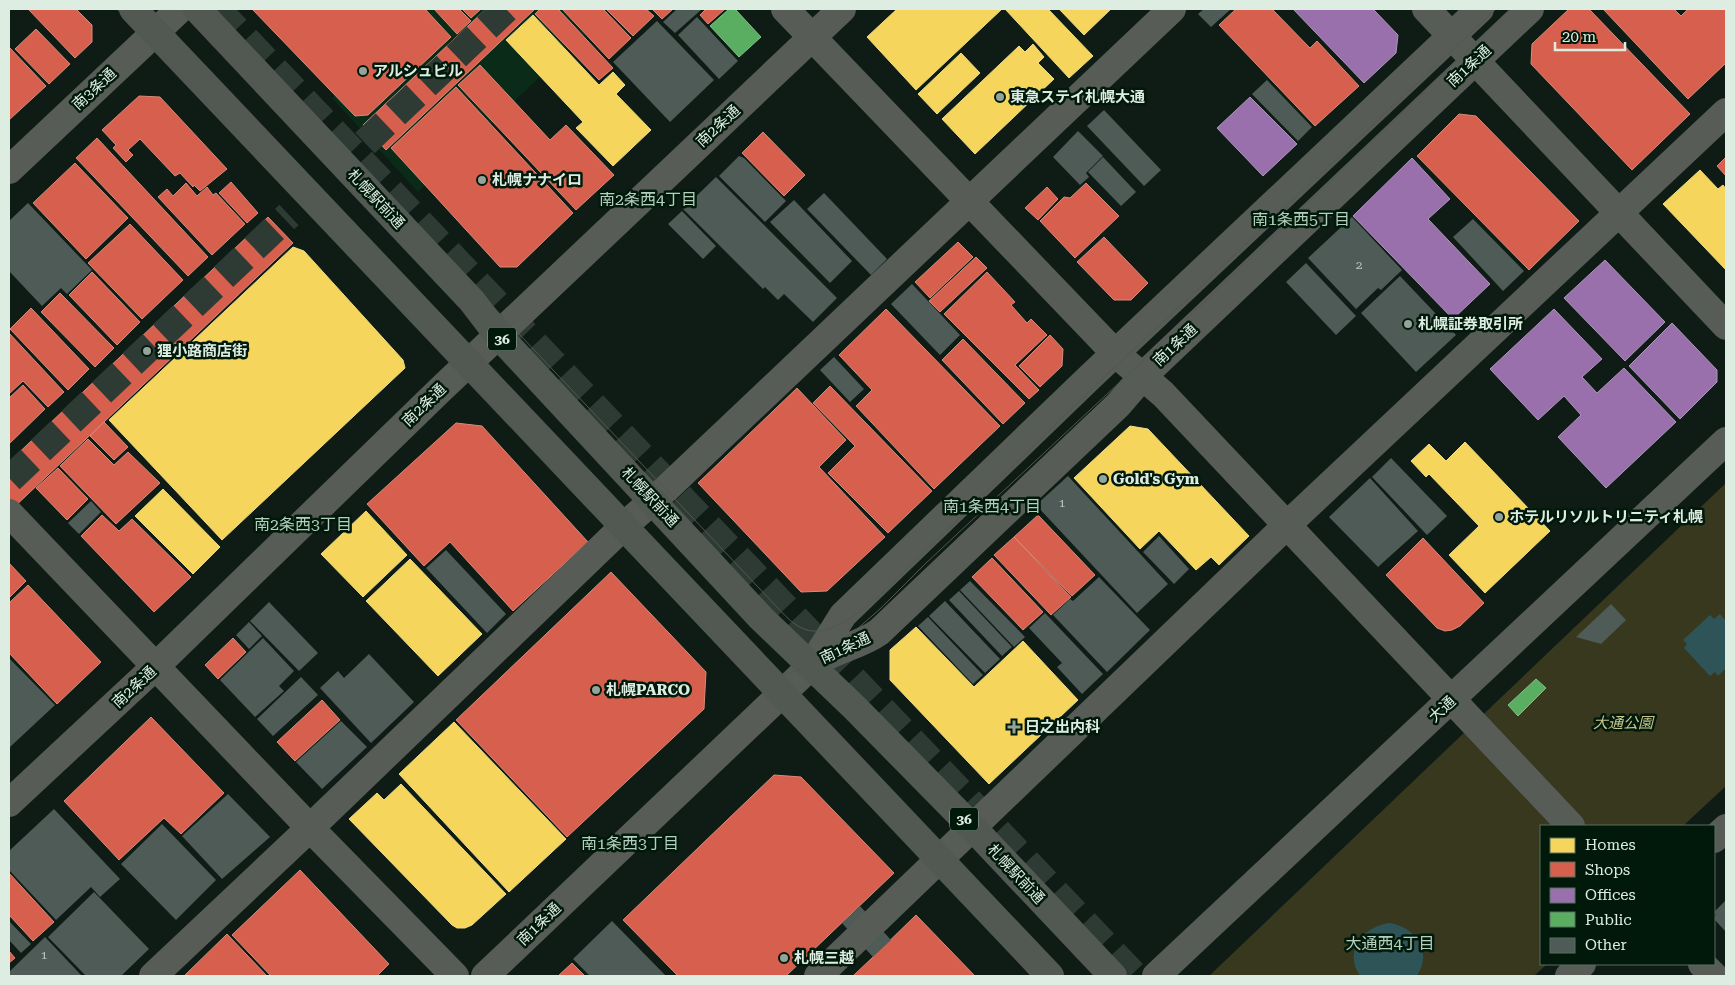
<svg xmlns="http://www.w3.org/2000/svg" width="1735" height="985" font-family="'Roboto Serif','Noto Sans JP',serif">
	<rect width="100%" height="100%" fill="#0e1c15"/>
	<path fill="#0b2b19" d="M 427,9 L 612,9 L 418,192 L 332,98 Z"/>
	<path fill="#38381f" d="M 1726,483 L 1726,786 L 1683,826 L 1541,826 L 1541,964 L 1547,964 L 1534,976 L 1209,976 Z"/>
	<path fill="#2e5457" d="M 1710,615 L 1714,619 L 1720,614 L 1726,621 L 1726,668 L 1718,676 L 1715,672 L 1710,676 L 1684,648 L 1687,644 L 1683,640 Z
		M 1390,923 C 1416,928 1433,951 1417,976 L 1360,976 C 1343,951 1363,926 1390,923 Z"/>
	<path fill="#f6d55c" stroke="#eedc84" d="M 897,9 L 1002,9 L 916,90 L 867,37 Z
		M 1005,9 L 1048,9 L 1093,56 L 1069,78 Z
		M 1059,9 L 1111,9 L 1084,35 Z
		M 533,15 L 599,85 L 613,72 L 625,85 L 616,94 L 651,130 L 613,166 L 576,128 L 583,122 L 506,40 Z
		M 1033,44 L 1044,57 L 1038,63 L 1054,79 L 975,154 L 942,119 L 1019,46 L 1025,52 Z
		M 961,53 L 980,73 L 937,114 L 918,94 Z
		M 1700,170 L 1718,189 L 1723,185 L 1726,189 L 1726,270 L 1663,204 Z
		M 293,247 L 304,251 L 403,360 L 405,368 L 222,540 L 109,420 Z
		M 1130,426 L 1148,429 L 1249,536 L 1219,565 L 1211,557 L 1196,570 L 1159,531 L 1140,549 L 1074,478 Z
		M 1465,442 L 1550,531 L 1485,593 L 1449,555 L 1479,526 L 1429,474 L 1426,477 L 1411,461 L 1429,444 L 1446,461 Z
		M 163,489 L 220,547 L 193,574 L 135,516 Z
		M 366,511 L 407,555 L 363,597 L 321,554 Z
		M 410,559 L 482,634 L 438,676 L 366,601 Z
		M 916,627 L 974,687 L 1023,641 L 1078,700 L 989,784 L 890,680 L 890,650 Z
		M 454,722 L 566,839 L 509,892 L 399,774 Z
		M 401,784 L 506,894 L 472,925 L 465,928 L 457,928 L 452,925 L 349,819 L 377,793 L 384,800 Z"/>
	<path fill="#d6604d" stroke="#d88a7a" d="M 28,9 L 76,9 L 92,25 L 92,42 L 75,58 Z
		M 252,9 L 425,9 L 451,37 L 368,115 L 355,116 Z
		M 434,9 L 459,9 L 471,21 L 457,34 Z
		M 462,9 L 481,9 L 471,18 Z
		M 486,9 L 535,9 L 386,150 L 363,125 Z
		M 540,9 L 558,9 L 613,68 L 599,80 L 535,14 Z
		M 562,9 L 603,9 L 631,38 L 609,59 Z
		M 606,9 L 646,9 L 654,16 L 633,36 Z
		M 652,9 L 673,9 L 662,19 Z
		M 706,9 L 725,9 L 708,24 L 700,15 Z
		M 1236,9 L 1272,9 L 1310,48 L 1317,41 L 1359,86 L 1315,126 L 1219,25 Z
		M 1569,9 L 1589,9 L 1690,114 L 1632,170 L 1531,64 L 1532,44 Z
		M 1603,9 L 1674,9 L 1681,16 L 1688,9 L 1726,9 L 1726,63 L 1688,99 Z
		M 36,29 L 70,64 L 49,84 L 15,49 Z
		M 9,47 L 46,86 L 9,120 Z
		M 480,65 L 550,140 L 566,125 L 614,175 L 576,210 L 458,85 Z
		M 456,87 L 573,213 L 517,267 L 500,267 L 391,148 Z
		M 139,96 L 160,97 L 227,169 L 200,191 L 194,185 L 193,187 L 180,173 L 175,176 L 140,139 L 128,150 L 133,155 L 126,162 L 113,148 L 116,145 L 102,130 Z
		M 1459,114 L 1476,116 L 1579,221 L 1529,270 L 1417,156 Z
		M 763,132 L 805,175 L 784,196 L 742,153 Z
		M 97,138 L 208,257 L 188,276 L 76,158 Z
		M 1726,157 L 1726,176 L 1717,166 Z
		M 75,163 L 128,218 L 86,259 L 33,203 Z
		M 231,182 L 258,213 L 247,223 L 219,193 Z
		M 186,183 L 197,196 L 207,187 L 213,195 L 216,193 L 245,224 L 212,255 L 158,197 L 167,189 L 173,196 Z
		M 1086,183 L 1119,216 L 1075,258 L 1040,221 L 1064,197 L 1070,198 Z
		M 1047,187 L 1058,199 L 1038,220 L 1025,208 Z
		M 268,217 L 293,243 L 9,512 L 9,462 Z
		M 130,224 L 183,280 L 142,319 L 88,263 Z
		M 1104,237 L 1148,283 L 1131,300 L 1114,300 L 1077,262 Z
		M 958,242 L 973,257 L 930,298 L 915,282 Z
		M 976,257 L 987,268 L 940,312 L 929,301 Z
		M 92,272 L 140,322 L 117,345 L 69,295 Z
		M 987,272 L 1015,302 L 1011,305 L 1027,323 L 1031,319 L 1047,335 L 1015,365 L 1039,390 L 1029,399 L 944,314 Z
		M 60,293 L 114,348 L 95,367 L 41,312 Z
		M 31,308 L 89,369 L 68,390 L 10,329 Z
		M 886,309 L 1000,426 L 934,489 L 856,406 L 872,390 L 839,355 Z
		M 9,333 L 64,392 L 48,407 L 23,381 L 9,394 Z
		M 1050,335 L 1063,349 L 1062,366 L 1040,387 L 1019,366 Z
		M 963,339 L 1025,403 L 1003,424 L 942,360 Z
		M 23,385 L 45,409 L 9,444 L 9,398 Z
		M 830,386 L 932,491 L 888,533 L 828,473 L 855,446 L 813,403 Z
		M 797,388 L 846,440 L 819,467 L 885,537 L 827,591 L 801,592 L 698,483 Z
		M 104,422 L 128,447 L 114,460 L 90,436 Z
		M 456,423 L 482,426 L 588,542 L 513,611 L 450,542 L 424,566 L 367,504 Z
		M 88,439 L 114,465 L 128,452 L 160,483 L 116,524 L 60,466 Z
		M 58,468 L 88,499 L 67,520 L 36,488 Z
		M 102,515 L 119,531 L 132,519 L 191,577 L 154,612 L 81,536 Z
		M 1038,515 L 1095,575 L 1072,596 L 1014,537 Z
		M 1014,537 L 1071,597 L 1051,615 L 994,555 Z
		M 1423,538 L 1484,603 L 1460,626 L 1452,630 L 1445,631 L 1437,628 L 1386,575 Z
		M 992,558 L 1043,612 L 1023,630 L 972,577 Z
		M 9,563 L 26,581 L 9,598 Z
		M 611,572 L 706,672 L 704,709 L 567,837 L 456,720 Z
		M 28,585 L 101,662 L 57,704 L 9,653 L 9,603 Z
		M 233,638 L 246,652 L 218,679 L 205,665 Z
		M 322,700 L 340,720 L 295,761 L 277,742 Z
		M 151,717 L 224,793 L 181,834 L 164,818 L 119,860 L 64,801 Z
		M 774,775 L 801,777 L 894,873 L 786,976 L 678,976 L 623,920 Z
		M 300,870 L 389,964 L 378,975 L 380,976 L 271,976 L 232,935 Z
		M 9,873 L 54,922 L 33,941 L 9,915 Z
		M 916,915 L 975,976 L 853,976 L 873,957 Z
		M 227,934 L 267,976 L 184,976 Z
		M 9,951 L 15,958 L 9,963 Z
		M 572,963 L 585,976 L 558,976 Z"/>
	<path fill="#9970ab" stroke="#ad96bc" d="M 1293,9 L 1373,9 L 1398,35 L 1396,53 L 1364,83 Z
		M 1250,97 L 1297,144 L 1263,176 L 1217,128 Z
		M 1412,158 L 1450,199 L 1428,219 L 1490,284 L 1453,319 L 1353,216 Z
		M 1605,260 L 1665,322 L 1625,361 L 1564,298 Z
		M 1554,309 L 1602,359 L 1582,377 L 1597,393 L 1624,368 L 1676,422 L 1606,488 L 1558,437 L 1581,415 L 1564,396 L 1538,420 L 1490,369 Z
		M 1672,323 L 1717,370 L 1717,382 L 1680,419 L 1629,366 Z"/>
	<path fill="#5aae61" stroke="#81c188" d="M 729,9 L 735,9 L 761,37 L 739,57 L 710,26 Z
		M 1536,679 L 1546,688 L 1518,716 L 1508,705 Z"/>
	<path fill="#4e5b57" d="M 677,9 L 702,9 L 675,33 L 663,22 Z
		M 1204,9 L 1231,9 L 1211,27 L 1198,14 Z
		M 697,17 L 738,61 L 719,79 L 678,35 Z
		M 657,21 L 714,80 L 670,122 L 613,62 Z
		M 1267,80 L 1312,127 L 1298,141 L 1252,94 Z
		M 1104,110 L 1161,170 L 1144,186 L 1087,126 Z
		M 1078,131 L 1103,156 L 1086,173 L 1089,177 L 1080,185 L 1053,157 Z
		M 739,156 L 744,158 L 786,201 L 765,222 L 719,176 Z
		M 1103,157 L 1136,192 L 1121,206 L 1088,172 Z
		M 716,177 L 837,298 L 813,322 L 784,294 L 778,300 L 765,287 L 763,289 L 683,209 Z
		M 824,193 L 887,259 L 871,275 L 807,209 Z
		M 794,200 L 852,261 L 830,283 L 770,222 Z
		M 28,203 L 92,270 L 67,294 L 61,288 L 42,306 L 9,271 L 9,221 Z
		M 682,211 L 716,246 L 703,259 L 668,224 Z
		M 1352,217 L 1402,270 L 1381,290 L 1378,288 L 1356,309 L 1308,258 Z
		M 1473,219 L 1524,271 L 1503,291 L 1453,237 Z
		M 1306,263 L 1356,316 L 1336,335 L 1286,282 Z
		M 1400,276 L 1456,335 L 1416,372 L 1361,313 Z
		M 912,284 L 960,335 L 940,355 L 891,304 Z
		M 834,357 L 864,389 L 850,402 L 820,370 Z
		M 1391,458 L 1447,516 L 1427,535 L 1372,477 Z
		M 1068,476 L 1168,584 L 1137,613 L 1036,505 Z
		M 1370,478 L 1418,531 L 1378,567 L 1329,517 Z
		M 91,501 L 101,512 L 79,534 L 68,523 Z
		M 1159,536 L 1189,569 L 1174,584 L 1143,552 Z
		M 446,550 L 506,614 L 487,633 L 426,568 Z
		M 1099,577 L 1150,630 L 1107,672 L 1053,615 L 1070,599 L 1073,601 Z
		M 970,581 L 1025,637 L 1014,647 L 960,590 Z
		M 959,591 L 1012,647 L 1002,656 L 949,600 Z
		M 945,601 L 1000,659 L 985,673 L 929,616 Z
		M 269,602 L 318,653 L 299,671 L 250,621 Z
		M 1611,604 L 1626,620 L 1601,644 L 1576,637 Z
		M 1045,613 L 1103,674 L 1082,694 L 1057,667 L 1062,663 L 1029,628 Z
		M 928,617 L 983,675 L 973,684 L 918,626 Z
		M 249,622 L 262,636 L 249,649 L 236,635 Z
		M 263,638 L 294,671 L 279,686 L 284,691 L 255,717 L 220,680 Z
		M 369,654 L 414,702 L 371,743 L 320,688 L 338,671 L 344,678 Z
		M 9,658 L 55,705 L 10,747 L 9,746 Z
		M 301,677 L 318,695 L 273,736 L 257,719 Z
		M 341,721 L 367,747 L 322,789 L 296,762 Z
		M 228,794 L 270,837 L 222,879 L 182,836 Z
		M 54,809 L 120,879 L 100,897 L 91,887 L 56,920 L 9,870 L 9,851 Z
		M 162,824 L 216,880 L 176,920 L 121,864 Z
		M 94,892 L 149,949 L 121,976 L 86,976 L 48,937 Z
		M 1726,900 L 1726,932 L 1714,919 L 1716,915 L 1714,912 Z
		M 860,906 L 891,940 L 873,957 L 842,923 Z
		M 9,921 L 31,944 L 21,953 L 9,940 Z
		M 612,921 L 666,976 L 590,976 L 573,959 Z
		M 45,937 L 82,976 L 9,976 L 9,972 Z"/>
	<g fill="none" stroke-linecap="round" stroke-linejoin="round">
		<path stroke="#2d3b34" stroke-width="28" stroke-dasharray="28 14" stroke-linecap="butt" d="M 217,9 L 1135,976
			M 365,143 L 506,9
			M 10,479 L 289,215"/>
		<path stroke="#575c56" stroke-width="28" d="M 785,9 L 1115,353 L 1163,394 L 1571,826
			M 1426,9 L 1726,326
			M 9,170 L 180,9
			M 9,513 L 310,828 L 455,976
			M 811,666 L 843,615 L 1091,376 L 1480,9
			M 9,803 L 156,666 L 440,390 L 842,9
			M 1714,839 L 1726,828
			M 1702,964 L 1714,976
			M 153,976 L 310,828 L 624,526 L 666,489 L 1172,9
			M 485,976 L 811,666 C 831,650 858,647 879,632 L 1118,405 L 1143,376 L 1530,9
			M 818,976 L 1286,526 L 1726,112
			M 1156,976 L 1726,441
			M 1569,976 L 1582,964"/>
		<path stroke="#515952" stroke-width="28" d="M 133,9 C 437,333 746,652 1050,976
			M 197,9 L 472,301 L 498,335 L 761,618 L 855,708 L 973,828 L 1113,976"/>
		<path stroke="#515852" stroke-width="1" d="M 117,9 L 303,202 L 459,372 L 727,650 L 746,667 L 764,676 L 782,675 L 811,666 L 856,630 L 881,608 L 925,564 L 1135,368 L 1511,9
			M 212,9 L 775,605 C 782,612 789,621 798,626 C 825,643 856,614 877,598 L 1098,383 L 1496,9"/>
	</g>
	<g fill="#95a49a" stroke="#01190b" stroke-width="2">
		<circle cx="363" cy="71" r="5"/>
		<circle cx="1000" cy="97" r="5"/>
		<circle cx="482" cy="180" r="5"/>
		<circle cx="1408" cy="324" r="5"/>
		<circle cx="147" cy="351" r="5"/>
		<circle cx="1103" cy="479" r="5"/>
		<circle cx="1499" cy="517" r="5"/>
		<circle cx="596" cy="690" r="5"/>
		<path d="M1011.5 719.5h5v5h5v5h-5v5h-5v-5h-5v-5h5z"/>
		<circle cx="784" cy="958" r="5"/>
	</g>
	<g text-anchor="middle" stroke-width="5" stroke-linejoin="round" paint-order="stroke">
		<g font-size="12" fill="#b9c8bf">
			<text x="1359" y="269">2</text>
			<text x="1062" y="507">1</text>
			<text x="44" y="959">1</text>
		</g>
		<g fill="#01190b" stroke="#9bada2" stroke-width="1">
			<rect x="488" y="327.5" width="28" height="23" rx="4"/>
			<rect x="950" y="807.5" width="28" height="23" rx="4"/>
		</g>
		<g font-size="14" font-weight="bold" fill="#ddede2">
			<text x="502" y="344">36</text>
			<text x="964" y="824">36</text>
		</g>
		<g font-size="15" fill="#ddede2" stroke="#01190b">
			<text transform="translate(1469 66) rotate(-43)" y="5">南1条通</text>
			<text transform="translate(94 89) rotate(-43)" y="5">南3条通</text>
			<text transform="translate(718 126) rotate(-43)" y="5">南2条通</text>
			<text transform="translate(376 199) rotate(47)" y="5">札幌駅前通</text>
			<text transform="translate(1175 345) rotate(-43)" y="5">南1条通</text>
			<text transform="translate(424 405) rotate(-44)" y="5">南2条通</text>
			<text transform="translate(650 497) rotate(47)" y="5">札幌駅前通</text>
			<text transform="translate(845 648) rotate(-25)" y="5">南1条通</text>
			<text transform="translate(134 687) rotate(-43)" y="5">南2条通</text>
			<text transform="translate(1442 709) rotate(-43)" y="5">大通</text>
			<text transform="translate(1016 874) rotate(47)" y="5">札幌駅前通</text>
			<text transform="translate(539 924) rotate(-44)" y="5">南1条通</text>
		</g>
		<g font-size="15" font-weight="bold" fill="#ddede2" stroke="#01190b" text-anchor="start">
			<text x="373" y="76">アルシュビル</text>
			<text x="1010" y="102">東急ステイ札幌大通</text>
			<text x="492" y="185">札幌ナナイロ</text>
			<text x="1418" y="329">札幌証券取引所</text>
			<text x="157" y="356">狸小路商店街</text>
			<text x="1113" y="484">Gold's Gym</text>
			<text x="1509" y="522">ホテルリソルトリニティ札幌</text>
			<text x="606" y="695">札幌PARCO</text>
			<text x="1025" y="732">日之出内科</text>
			<text x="794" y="963">札幌三越</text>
		</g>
		<g font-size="15" font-style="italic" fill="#c8c58b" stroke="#01190b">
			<text x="1623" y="728">大通公園</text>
		</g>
		<g font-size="16" fill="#b2d0bb" stroke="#01190b">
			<text x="648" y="205">南2条西4丁目</text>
			<text x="1301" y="225">南1条西5丁目</text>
			<text x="992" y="512">南1条西4丁目</text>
			<text x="303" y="530">南2条西3丁目</text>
			<text x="630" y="849">南1条西3丁目</text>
			<text x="1390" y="949">大通西4丁目</text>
		</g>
	</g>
	<rect width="1735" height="985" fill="none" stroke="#ddede2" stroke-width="20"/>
	<rect x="1540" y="825" width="175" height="140" fill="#01190b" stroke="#596e61"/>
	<rect x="1550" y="838" width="25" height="15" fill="#f6d55c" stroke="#596e61"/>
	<text x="1585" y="850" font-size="15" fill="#ddede2">Homes</text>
	<rect x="1550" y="862" width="25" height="15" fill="#d6604d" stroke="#596e61"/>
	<text x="1585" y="875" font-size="15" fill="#ddede2">Shops</text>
	<rect x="1550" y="888" width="25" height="15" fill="#9970ab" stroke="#596e61"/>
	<text x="1585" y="900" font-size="15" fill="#ddede2">Offices</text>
	<rect x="1550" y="912" width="25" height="15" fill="#5aae61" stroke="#596e61"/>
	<text x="1585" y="925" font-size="15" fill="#ddede2">Public</text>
	<rect x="1550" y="938" width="25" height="15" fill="#4e5b57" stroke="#596e61"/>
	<text x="1585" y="950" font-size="15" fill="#ddede2">Other</text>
	<path d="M1555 42v8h70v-8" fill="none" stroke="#ddede2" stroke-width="2.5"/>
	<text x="1562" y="42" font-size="15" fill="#ddede2" stroke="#01190b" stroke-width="4" paint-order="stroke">20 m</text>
</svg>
